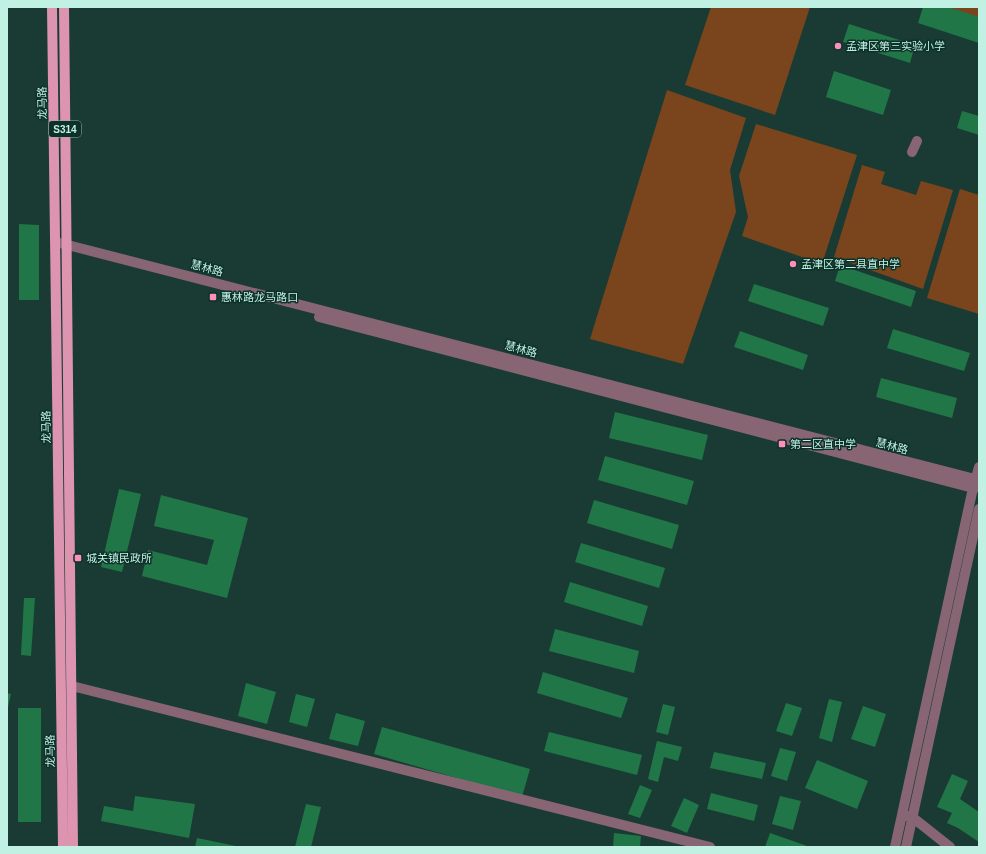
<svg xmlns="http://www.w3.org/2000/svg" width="986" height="854" font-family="Helvetica,'Noto Sans SC',sans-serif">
	<rect width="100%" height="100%" fill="#193b33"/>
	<path fill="#7a451d" d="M 711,7 L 810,7 L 775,115 L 685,85 Z
		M 938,7 L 979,7 L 979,20 Z
		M 667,90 L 746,118 L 730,170 L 736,212 L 683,364 L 590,339 Z
		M 756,124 L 857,155 L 822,264 L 742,236 L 748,217 L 739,176 Z
		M 862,165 L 885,172 L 881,184 L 916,195 L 921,181 L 953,190 L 923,289 L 834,257 Z
		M 960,189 L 979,195 L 979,314 L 927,298 Z"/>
	<path fill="#217648" d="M 923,7 L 948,7 L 979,17 L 979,43 L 918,23 Z
		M 849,24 L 915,45 L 910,63 L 843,42 Z
		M 834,71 L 891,90 L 883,115 L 826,97 Z
		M 962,111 L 979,116 L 979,135 L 957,128 Z
		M 19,224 L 39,225 L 39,300 L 19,300 Z
		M 840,265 L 916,291 L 911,307 L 835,281 Z
		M 754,284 L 829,308 L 823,326 L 748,301 Z
		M 893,329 L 970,353 L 964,371 L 887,348 Z
		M 740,331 L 808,355 L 803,370 L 734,347 Z
		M 881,378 L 957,398 L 952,418 L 876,397 Z
		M 615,412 L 708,435 L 702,460 L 609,438 Z
		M 605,456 L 694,481 L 687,505 L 598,480 Z
		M 119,489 L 141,494 L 122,572 L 101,567 Z
		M 161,495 L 248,518 L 227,598 L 142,576 L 148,550 L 207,565 L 214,540 L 154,526 Z
		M 594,500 L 679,525 L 672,549 L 587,523 Z
		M 581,543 L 665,568 L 659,588 L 575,562 Z
		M 570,582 L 648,606 L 642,626 L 564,602 Z
		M 24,598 L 35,598 L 31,656 L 21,655 Z
		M 555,629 L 639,651 L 634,673 L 549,651 Z
		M 543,672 L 628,698 L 621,718 L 537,693 Z
		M 246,683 L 276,692 L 267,724 L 238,716 Z
		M 7,693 L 11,694 L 8,707 L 7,707 Z
		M 296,694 L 315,699 L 307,727 L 289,722 Z
		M 829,699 L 842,702 L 832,742 L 819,738 Z
		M 786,703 L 802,708 L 792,736 L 776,731 Z
		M 663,704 L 675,707 L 668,735 L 656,732 Z
		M 863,706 L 886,714 L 875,747 L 851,739 Z
		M 18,708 L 41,708 L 41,822 L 18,822 Z
		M 336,713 L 365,721 L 358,746 L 329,739 Z
		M 382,727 L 530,769 L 522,797 L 374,754 Z
		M 549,732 L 642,755 L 637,775 L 544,751 Z
		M 657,741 L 682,747 L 678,761 L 664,757 L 658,782 L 648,779 Z
		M 780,748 L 796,752 L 787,781 L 771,776 Z
		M 714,752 L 766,763 L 762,779 L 710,768 Z
		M 817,760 L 868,781 L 857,809 L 805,788 Z
		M 952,774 L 968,781 L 960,799 L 979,812 L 979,842 L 958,828 L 947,823 L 952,813 L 937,807 Z
		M 640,785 L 652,790 L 640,818 L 628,814 Z
		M 711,793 L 758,805 L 754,821 L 707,809 Z
		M 135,796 L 195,804 L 189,838 L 101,821 L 104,806 L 133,811 Z
		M 780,796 L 801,801 L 793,830 L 772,824 Z
		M 684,798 L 699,805 L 687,833 L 671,826 Z
		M 306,804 L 321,807 L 311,847 L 295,847 Z
		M 614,833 L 641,836 L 640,847 L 613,847 Z
		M 770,833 L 810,847 L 765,847 Z
		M 197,838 L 236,846 L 236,847 L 195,847 Z"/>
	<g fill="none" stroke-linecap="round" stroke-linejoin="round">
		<path stroke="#886572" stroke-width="10" d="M 912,152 L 917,141
			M 60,243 L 975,479 L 979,482
			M 319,317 L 973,488 L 979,487
			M 72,686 L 710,847
			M 907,816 L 912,817 L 950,847
			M 895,847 L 973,488 L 979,467
			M 906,847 L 979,509"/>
		<path stroke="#dc94af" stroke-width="10" d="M 52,7 L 63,847
			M 64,7 L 73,847"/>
	</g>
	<g fill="#fe8ebb" stroke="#0d3129" stroke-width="1.5">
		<circle cx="838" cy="46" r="4"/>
		<circle cx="793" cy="264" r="4"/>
		<rect x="209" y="293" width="8" height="8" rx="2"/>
		<rect x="778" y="440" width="8" height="8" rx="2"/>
		<rect x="74" y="554" width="8" height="8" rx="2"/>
	</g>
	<g text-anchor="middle" stroke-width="3" stroke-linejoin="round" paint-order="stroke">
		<rect fill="#0d3129" stroke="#8ab7aa" stroke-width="1" x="49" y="121" width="32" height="16" rx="3"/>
		<g font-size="10" font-weight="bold" fill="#c0f1e2">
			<text x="65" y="133">S314</text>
		</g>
		<g font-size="11" fill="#c0f1e2" stroke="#0d3129" text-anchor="start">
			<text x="846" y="50">孟津区第三实验小学</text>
			<text x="801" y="268">孟津区第二县直中学</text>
			<text x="221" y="301">惠林路龙马路口</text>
			<text x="790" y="448">第二区直中学</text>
			<text x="86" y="562">城关镇民政所</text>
		</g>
		<g font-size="11" fill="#c0f1e2" stroke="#0d3129">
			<text transform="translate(42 103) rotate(-91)" y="4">龙马路</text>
			<text transform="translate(207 268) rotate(15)" y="4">慧林路</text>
			<text transform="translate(521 349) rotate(15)" y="4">慧林路</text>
			<text transform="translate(46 427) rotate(-91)" y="4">龙马路</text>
			<text transform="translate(892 446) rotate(15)" y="4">慧林路</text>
			<text transform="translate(50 751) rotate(-91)" y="4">龙马路</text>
		</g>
	</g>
	<rect width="986" height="854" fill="none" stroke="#c0f1e2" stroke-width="16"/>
</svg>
